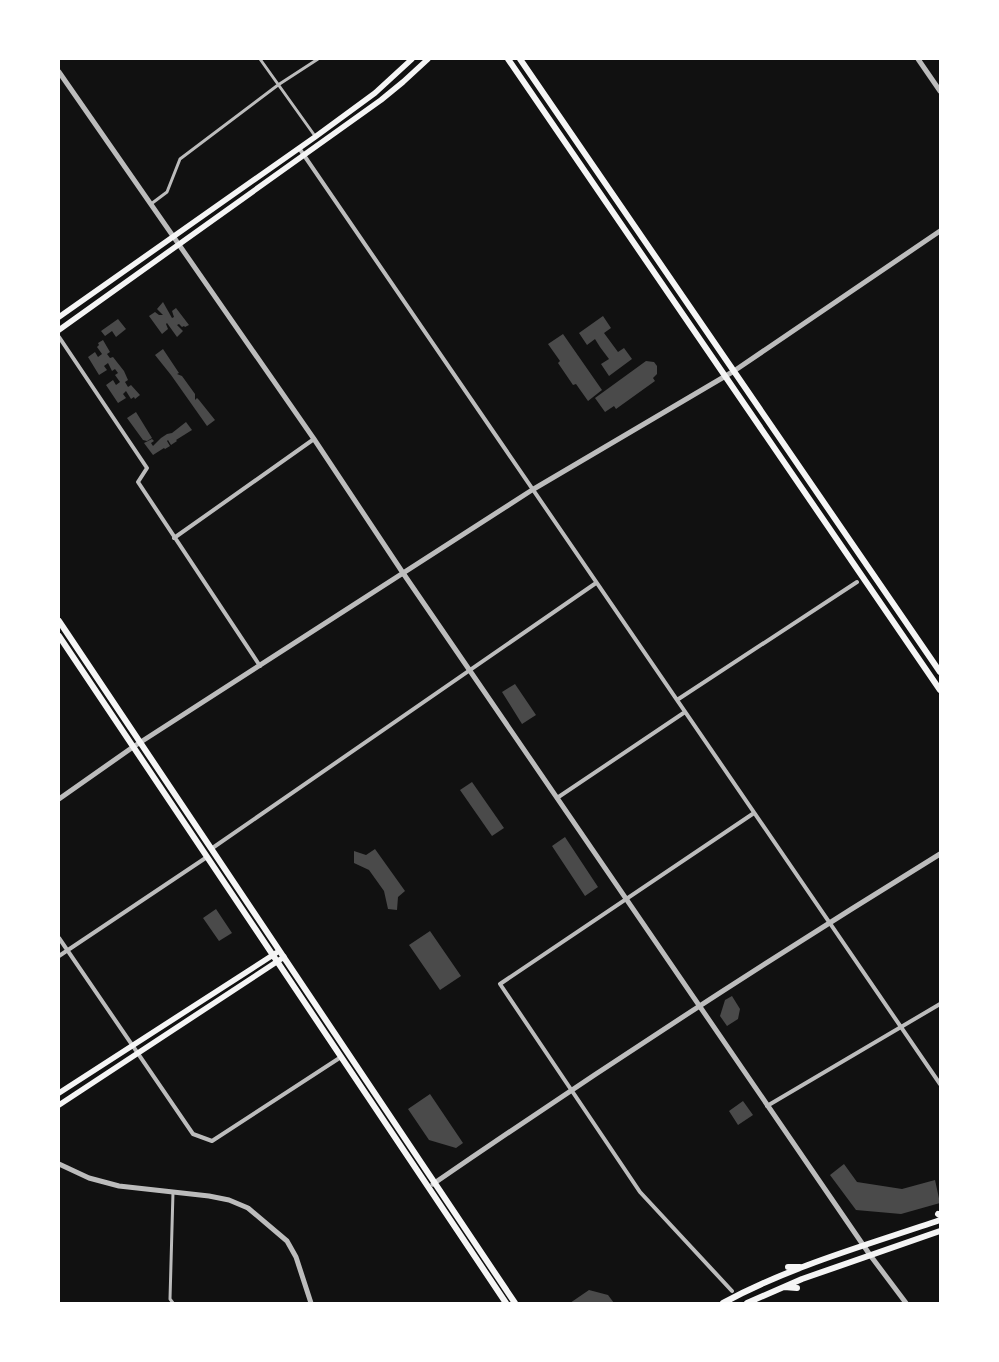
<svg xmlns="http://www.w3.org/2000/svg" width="999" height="1362" font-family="'Sofia Sans Condensed',sans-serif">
	<rect width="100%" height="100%" fill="#111"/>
	<path fill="#4a4a4a" d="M 163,302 L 172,318 L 174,317 L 172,311 L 176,308 L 189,325 L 185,327 L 184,326 L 182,327 L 179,324 L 177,325 L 183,331 L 177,337 L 167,323 L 166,324 L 168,329 L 162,334 L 149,316 L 155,312 L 159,315 L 163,315 L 157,309 Z
		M 603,316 L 611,328 L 604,333 L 618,352 L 624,348 L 632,359 L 609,376 L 601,364 L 609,359 L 600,347 L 595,339 L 587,345 L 579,333 Z
		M 118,319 L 126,329 L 116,337 L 112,331 L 105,336 L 101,331 Z
		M 563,334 L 602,390 L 588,401 L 576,384 L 573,385 L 558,363 L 560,361 L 548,344 Z
		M 103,340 L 110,352 L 107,354 L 110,358 L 113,357 L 124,371 L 128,380 L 125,382 L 128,387 L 131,385 L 140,395 L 135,399 L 134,397 L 131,399 L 126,391 L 123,394 L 126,398 L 118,403 L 106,385 L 113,380 L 116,385 L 120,382 L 115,375 L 118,373 L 115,369 L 112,371 L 108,363 L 104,366 L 107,370 L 99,375 L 88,357 L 95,352 L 98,357 L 102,354 L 97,347 L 99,345 L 98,343 Z
		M 163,349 L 179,373 L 177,374 L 182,376 L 195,394 L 195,400 L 197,398 L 199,400 L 215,420 L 207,426 L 171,375 L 155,355 Z
		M 646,361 L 654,362 L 657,366 L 657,374 L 653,378 L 655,381 L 616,409 L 614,406 L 605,412 L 595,398 Z
		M 136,412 L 152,438 L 147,441 L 143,440 L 127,418 Z
		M 186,422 L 192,430 L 176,440 L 177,441 L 171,445 L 168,440 L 167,441 L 170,446 L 165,449 L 164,448 L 153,455 L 144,443 L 152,439 L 154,441 L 151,443 L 153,446 L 161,438 L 167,434 L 172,433 Z
		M 515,684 L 536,715 L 522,724 L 502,692 Z
		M 472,782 L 504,828 L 492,836 L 460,790 Z
		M 565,837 L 598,887 L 585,896 L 552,846 Z
		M 375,849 L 405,891 L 398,897 L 397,910 L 388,909 L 384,891 L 369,870 L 354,863 L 354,851 L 366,855 Z
		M 216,909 L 232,933 L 219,941 L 203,918 Z
		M 430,931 L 461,976 L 440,990 L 409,945 Z
		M 732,996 L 740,1009 L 738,1019 L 727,1026 L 720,1016 L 725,1000 Z
		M 430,1094 L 463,1143 L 456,1148 L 429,1140 L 408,1109 Z
		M 743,1101 L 753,1115 L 738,1125 L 729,1111 Z
		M 844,1164 L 857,1182 L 902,1189 L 935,1180 L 940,1203 L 901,1214 L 856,1210 L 830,1175 Z
		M 589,1290 L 608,1295 L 614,1303 L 570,1303 Z"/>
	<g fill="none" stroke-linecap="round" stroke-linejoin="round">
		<path stroke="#bcbcbc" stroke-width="3" d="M 260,59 L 315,136
			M 151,204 L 167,192 L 180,159 L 278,85 L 318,59
			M 173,1303 L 170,1299 L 173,1192"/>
		<path stroke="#bcbcbc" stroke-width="4" d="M 299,148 L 940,1084
			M 59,337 L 147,468 L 138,482 L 260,666
			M 174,538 L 314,439
			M 677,700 L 857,582
			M 557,798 L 685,712
			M 211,849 L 596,583
			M 59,938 L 193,1134 L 212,1141 L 341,1057
			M 59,956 L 207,857
			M 767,1106 L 940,1004
			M 732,1291 L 640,1192 L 500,984 L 754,813"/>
		<path stroke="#bcbcbc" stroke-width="5" d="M 918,59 L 940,91
			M 59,72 L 314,439 L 403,573 L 870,1255 L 906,1303
			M 59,799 L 133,747 L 532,490 L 734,371 L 940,231
			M 59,1164 L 89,1178 L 119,1186 L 209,1196 L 229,1200 L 248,1208 L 287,1241 L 296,1257 L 311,1303
			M 433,1184 C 599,1070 768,960 940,854"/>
		<path stroke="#f5f5f5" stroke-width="5.5" d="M 59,317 L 315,137 L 375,93 L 412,59
			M 59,330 L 381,100 L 403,82 L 428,59
			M 59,1093 L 276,953
			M 59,1105 L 284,957"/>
		<path stroke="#f5f5f5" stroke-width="6" d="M 508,59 L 940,690
			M 520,59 L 940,672
			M 59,621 L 515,1303
			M 59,636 L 506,1303
			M 938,1214 L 940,1215
			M 788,1267 L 800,1267
			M 784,1287 L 797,1288
			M 723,1303 C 791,1266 867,1245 940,1220
			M 747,1303 L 802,1279 L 940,1231"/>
	</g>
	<rect width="999" height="1362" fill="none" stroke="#ffffff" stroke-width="120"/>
</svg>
